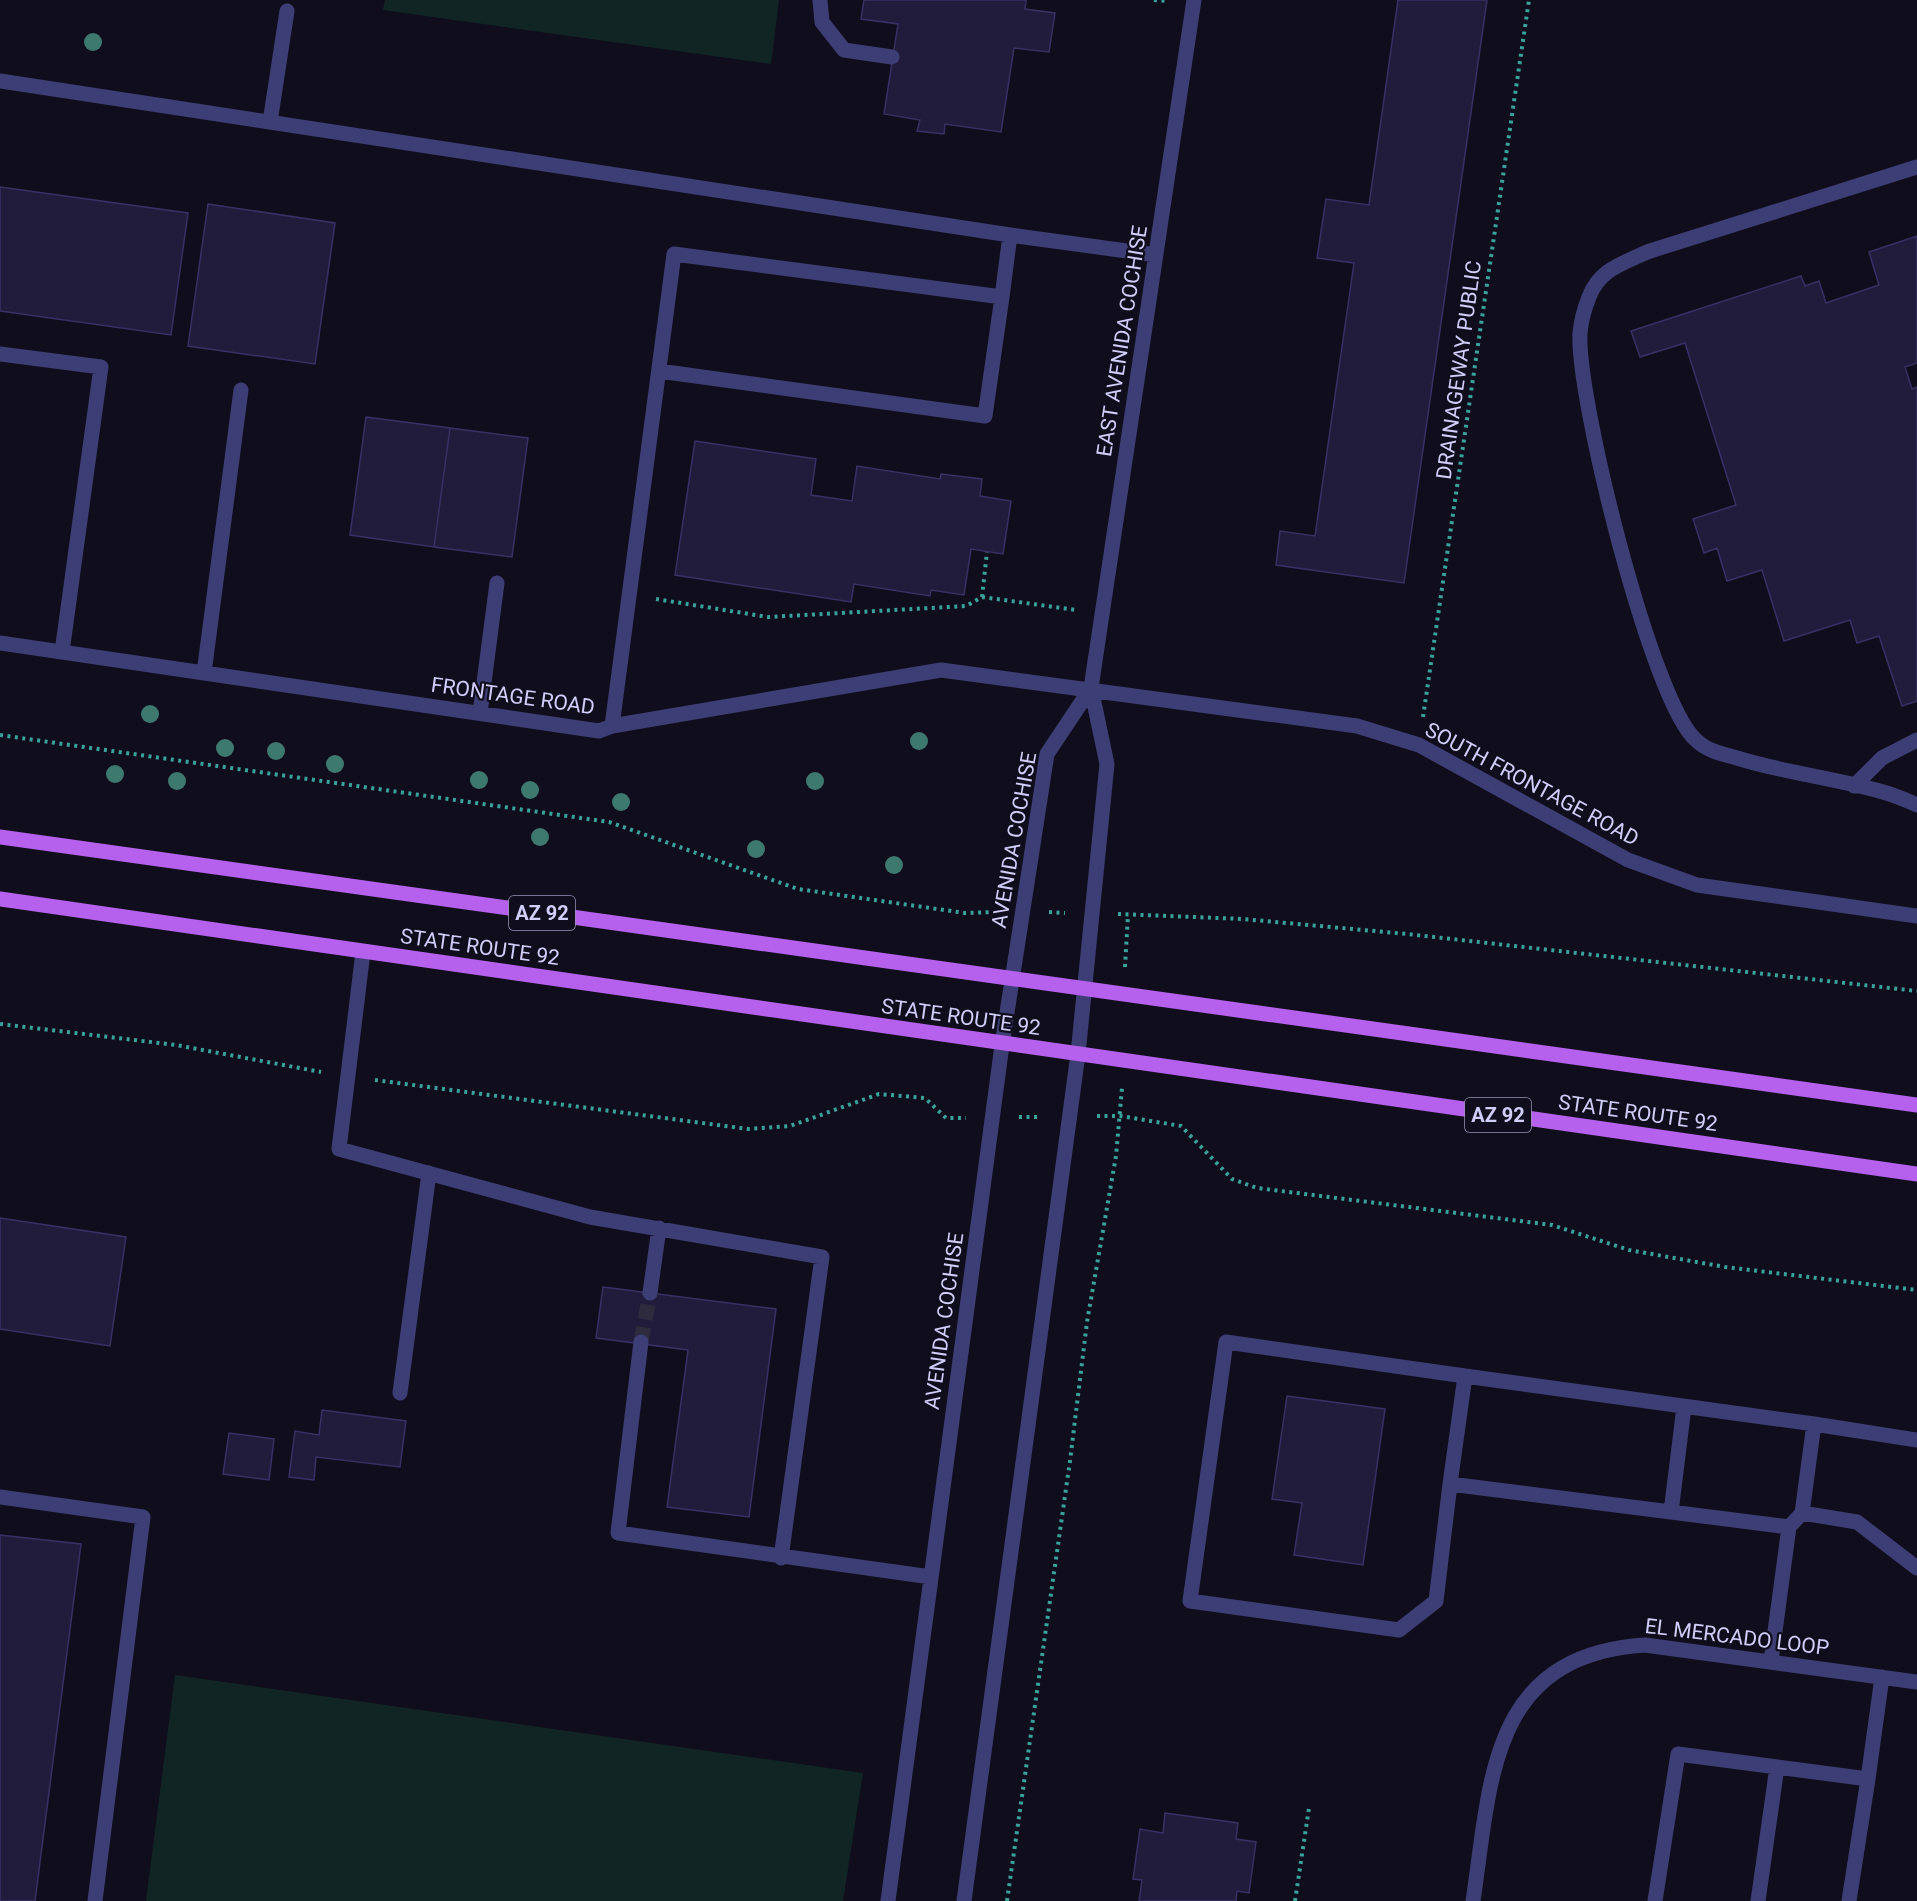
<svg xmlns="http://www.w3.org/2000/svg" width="1917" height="1901" font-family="Roboto,sans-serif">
	<rect width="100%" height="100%" fill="#100e1c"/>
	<path fill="#112624" d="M 385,0 L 779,0 L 771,64 L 383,10 Z
		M 175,1675 L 863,1773 L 843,1901 L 146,1901 Z"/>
	<path fill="#211c3b" stroke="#393065" stroke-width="1.5" d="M 864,0 L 1026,0 L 1025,9 L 1055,13 L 1049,52 L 1014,48 L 1001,132 L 945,124 L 944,134 L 917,131 L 920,120 L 884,114 L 898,24 L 861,19 Z
		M 1398,0 L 1487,0 L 1404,583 L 1276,565 L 1280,531 L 1315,536 L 1354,263 L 1317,258 L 1326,199 L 1369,205 Z
		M 0,187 L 188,213 L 171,335 L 0,311 Z
		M 208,204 L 335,223 L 315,364 L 188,346 Z
		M 1917,236 L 1917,363 L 1905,367 L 1912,389 L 1917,387 L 1917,701 L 1902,706 L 1879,636 L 1857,643 L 1850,620 L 1784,641 L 1762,570 L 1727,581 L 1717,548 L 1704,553 L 1693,519 L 1736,505 L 1685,343 L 1640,357 L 1631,331 L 1801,276 L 1805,286 L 1819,281 L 1826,303 L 1879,285 L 1869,252 Z
		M 366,417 L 450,428 L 434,547 L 350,535 Z
		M 450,428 L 528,438 L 512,557 L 434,547 Z
		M 695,441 L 816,459 L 811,495 L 852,501 L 857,466 L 940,479 L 941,474 L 982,479 L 980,496 L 1011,501 L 1003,554 L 971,549 L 964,595 L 931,590 L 930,596 L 854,584 L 851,602 L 675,575 Z
		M 0,1218 L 126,1237 L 110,1346 L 0,1329 Z
		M 603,1287 L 776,1309 L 749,1517 L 667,1507 L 688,1350 L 596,1338 Z
		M 1287,1396 L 1385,1409 L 1363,1565 L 1294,1555 L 1302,1503 L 1272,1499 Z
		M 322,1410 L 406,1421 L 400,1467 L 316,1457 L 314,1480 L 289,1477 L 295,1431 L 319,1435 Z
		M 229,1433 L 274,1439 L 269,1480 L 223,1474 Z
		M 0,1535 L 81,1544 L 35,1901 L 0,1901 Z
		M 1165,1813 L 1238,1823 L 1236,1839 L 1256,1842 L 1249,1893 L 1237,1891 L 1236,1901 L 1139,1901 L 1142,1880 L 1133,1879 L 1140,1829 L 1163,1833 Z"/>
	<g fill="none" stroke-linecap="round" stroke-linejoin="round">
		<path stroke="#2d2b3d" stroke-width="15" stroke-dasharray="15 8" stroke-linecap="butt" d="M 641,1342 L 650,1293"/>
		<path stroke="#39a39a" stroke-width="4" stroke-dasharray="3 4.5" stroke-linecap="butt" d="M 1154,0 L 1166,1
			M 982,597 L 1076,610
			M 656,599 L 768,617 L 966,606 L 982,597 L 987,552
			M 1423,717 L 1529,0
			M 0,735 L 609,822 L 798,889 L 965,913 L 996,912
			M 1049,912 L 1065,913
			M 1118,914 L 1243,919 L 1407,934 L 1917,991
			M 1125,967 L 1128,915
			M 0,1024 L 176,1045 L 321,1072
			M 375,1080 L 748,1129 L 790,1126 L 879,1094 L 925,1098 L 946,1118 L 966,1118
			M 1097,1116 L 1121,1116 L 1181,1126 L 1232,1179 L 1257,1188 L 1552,1225 L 1629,1250 L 1725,1267 L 1917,1290
			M 1019,1117 L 1041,1117
			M 1007,1901 L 1070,1461 L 1087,1322 L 1116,1156 L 1122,1088
			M 1295,1901 L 1309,1808"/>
		<path stroke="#3e3e76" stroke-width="15" d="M 820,0 L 822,22 L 844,50 L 892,57
			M 0,81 L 1010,235
			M 270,122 L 287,11
			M 1917,167 L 1647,252 C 1622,264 1600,269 1589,297 C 1585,307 1581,322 1580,333 C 1576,395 1652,703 1696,740 C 1707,751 1722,754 1737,758 C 1785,773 1835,778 1883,792 C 1894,795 1906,800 1917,805
			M 0,354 L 101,367 L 62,652
			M 659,371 L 985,416 L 1002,297
			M 0,643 L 599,731 L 612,726 L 941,670 L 1357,726 L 1419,745 L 1628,860 L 1697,885 L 1917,916
			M 204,673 L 241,390
			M 480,713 L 497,583
			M 612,726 L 674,254 L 1002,297 L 1010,235 L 1156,255
			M 1854,786 L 1882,758 L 1917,740
			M 363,952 L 339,1149 L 590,1217 L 822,1257 L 781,1558
			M 650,1293 L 659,1228
			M 641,1342 L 618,1533 L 931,1577
			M 1465,1376 L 1814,1424 L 1802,1513 L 1789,1527
			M 400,1393 L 429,1173
			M 1814,1424 L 1917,1440
			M 1450,1484 L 1465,1376 L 1226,1342 L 1190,1601 L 1399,1630 L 1436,1601 L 1450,1484 L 1789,1527 L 1771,1661
			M 0,1497 L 143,1517 L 95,1901
			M 1671,1512 L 1684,1407
			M 1802,1513 L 1857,1522 L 1917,1568
			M 1868,1779 L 1882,1677
			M 888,1901 L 1002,1045 L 1047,754 L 1091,688
			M 964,1901 L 1078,1054 L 1107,764 L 1091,688 L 1194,0
			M 1473,1901 C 1491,1781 1489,1655 1645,1645 L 1917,1682
			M 1655,1901 L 1678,1754 L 1868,1779 L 1849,1901
			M 1758,1901 L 1777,1767"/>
		<path stroke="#b661ee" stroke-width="15" d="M 0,837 L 1917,1105
			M 0,899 L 1917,1174"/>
	</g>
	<g fill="#3e796f">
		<circle cx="93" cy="42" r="9"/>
		<circle cx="150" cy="714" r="9"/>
		<circle cx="919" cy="741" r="9"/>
		<circle cx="225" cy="748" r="9"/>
		<circle cx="276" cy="751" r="9"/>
		<circle cx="335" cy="764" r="9"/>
		<circle cx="115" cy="774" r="9"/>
		<circle cx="479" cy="780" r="9"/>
		<circle cx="177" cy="781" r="9"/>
		<circle cx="815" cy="781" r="9"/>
		<circle cx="530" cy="790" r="9"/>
		<circle cx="621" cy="802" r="9"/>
		<circle cx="540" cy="837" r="9"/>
		<circle cx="756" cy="849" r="9"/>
		<circle cx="894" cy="865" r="9"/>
	</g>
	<g text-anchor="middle" stroke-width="4.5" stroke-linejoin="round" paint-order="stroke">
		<g fill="#100e1c" stroke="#9894b7" stroke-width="1.5">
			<rect x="509" y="896" width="66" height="34" rx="4.5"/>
			<rect x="1465" y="1098" width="66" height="34" rx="4.5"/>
		</g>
		<g font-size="20" font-weight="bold" fill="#d2cefa">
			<text x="542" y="920">AZ 92</text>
			<text x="1498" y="1122">AZ 92</text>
		</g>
		<g font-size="21" fill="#d2cefa" stroke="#100e1c">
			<text transform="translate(1122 341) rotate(-81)" y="7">EAST AVENIDA COCHISE</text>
			<text transform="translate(1459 370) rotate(-82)" y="7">DRAINAGEWAY PUBLIC</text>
			<text transform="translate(513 696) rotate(8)" y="7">FRONTAGE ROAD</text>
			<text transform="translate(1532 784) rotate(28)" y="7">SOUTH FRONTAGE ROAD</text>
			<text transform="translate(1014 840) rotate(-80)" y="7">AVENIDA COCHISE</text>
			<text transform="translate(480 947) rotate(8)" y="7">STATE ROUTE 92</text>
			<text transform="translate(961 1017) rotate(8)" y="7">STATE ROUTE 92</text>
			<text transform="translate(1638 1113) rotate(8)" y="7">STATE ROUTE 92</text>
			<text transform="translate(944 1321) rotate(-82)" y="7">AVENIDA COCHISE</text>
			<text transform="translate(1737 1637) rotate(7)" y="7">EL MERCADO LOOP</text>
		</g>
	</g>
</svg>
